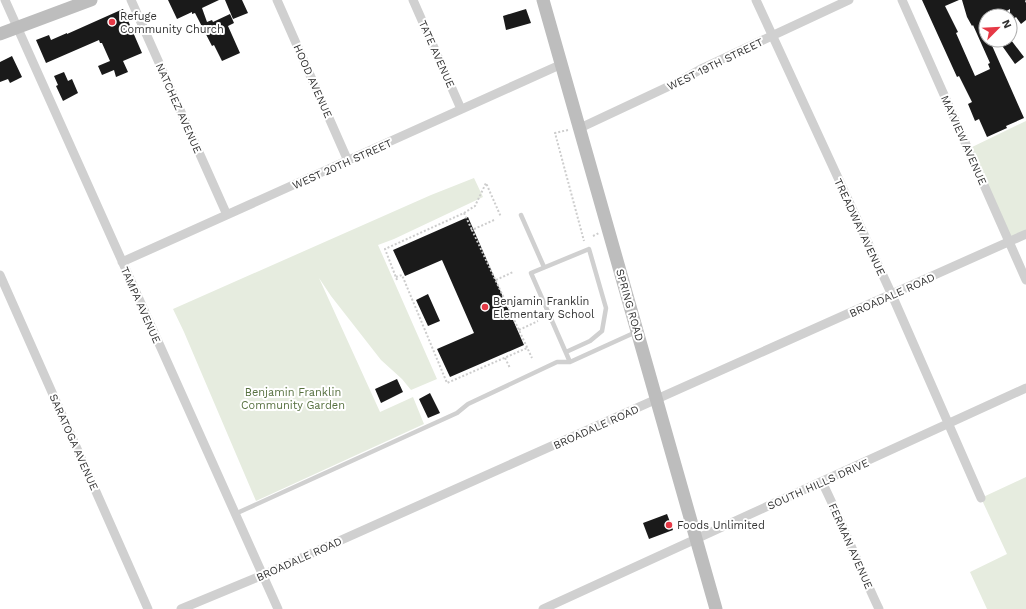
<svg xmlns="http://www.w3.org/2000/svg" width="1026" height="609" font-family="'Work Sans',sans-serif">
	<rect width="100%" height="100%" fill="#fff"/>
	<path fill="#e6ecdf" d="M 1026,121 L 1026,234 L 1009,243 L 968,149 Z
		M 474,178 L 483,197 L 394,239 L 378,245 L 437,379 L 411,390 L 402,379 L 381,360 L 331,296 L 319,278 L 380,412 L 413,397 L 424,424 L 256,501 L 184,332 L 173,309 L 431,195 Z
		M 1026,477 L 1026,609 L 987,609 L 970,572 L 1007,554 L 981,498 Z"/>
	<path fill="#1a1a1a" d="M 168,0 L 219,0 L 202,8 L 207,22 L 212,20 L 213,22 L 230,14 L 234,23 L 228,26 L 240,53 L 222,61 L 214,45 L 212,46 L 195,13 L 192,14 L 192,12 L 177,19 Z
		M 225,0 L 242,0 L 248,13 L 233,19 Z
		M 922,0 L 959,0 L 945,6 L 958,32 L 956,33 L 975,76 L 990,69 L 988,64 L 990,63 L 973,25 L 972,26 L 967,17 L 962,0 L 1026,0 L 1025,1 L 1026,3 L 1026,20 L 1021,24 L 1016,17 L 1010,22 L 1010,9 L 998,16 L 986,16 L 986,23 L 983,24 L 986,32 L 986,43 L 990,41 L 1024,118 L 1006,126 L 1007,128 L 987,137 L 979,119 L 975,121 L 968,104 L 972,102 L 959,76 L 957,77 Z
		M 123,9 L 142,53 L 123,61 L 128,72 L 116,77 L 114,70 L 102,75 L 98,66 L 110,61 L 102,43 L 100,43 L 99,40 L 46,63 L 36,40 L 49,35 L 51,40 L 67,33 L 67,34 Z
		M 526,9 L 531,23 L 506,30 L 503,16 Z
		M 998,40 L 1011,40 L 1024,57 L 1015,64 Z
		M 12,56 L 22,77 L 10,83 L 8,79 L 0,82 L 0,62 Z
		M 64,72 L 68,81 L 72,79 L 78,93 L 63,101 L 56,86 L 58,85 L 54,76 Z
		M 468,217 L 524,345 L 450,377 L 437,349 L 474,333 L 442,260 L 405,276 L 393,250 Z
		M 428,294 L 440,321 L 428,326 L 416,300 Z
		M 397,379 L 403,392 L 381,403 L 375,389 Z
		M 430,393 L 440,413 L 428,418 L 419,399 Z
		M 667,514 L 673,530 L 649,539 L 643,523 Z"/>
	<g fill="none" stroke-linecap="round" stroke-linejoin="round">
		<path stroke="#cdcdcd" stroke-width="2" stroke-dasharray="2 2" stroke-linecap="butt" d="M 568,130 L 555,133 L 584,241
			M 464,213 L 475,206 L 486,183 L 501,217
			M 494,220 L 472,230 L 532,358
			M 593,236 L 599,233
			M 396,277 L 402,275 L 447,383 L 527,348
			M 397,280 L 385,249 L 464,213 L 472,230
			M 496,280 L 513,272
			M 519,330 L 538,321
			M 505,358 L 510,368"/>
		<path stroke="#d0d0d0" stroke-width="4.5" d="M 521,215 L 544,267
			M 566,352 L 590,341 L 602,331 L 606,308 L 589,249 L 531,273 L 570,362
			M 235,514 L 457,413 L 468,404 L 557,362 L 570,362 L 636,332"/>
		<path stroke="#d0d0d0" stroke-width="9" d="M 5,0 L 278,609
			M 131,0 L 227,215
			M 277,0 L 348,161
			M 413,0 L 461,109
			M 756,0 L 892,295 L 981,498
			M 902,0 L 1026,280
			M 580,128 L 678,82 L 703,68 L 849,0
			M 122,262 L 562,64
			M 0,275 L 148,609
			M 822,482 C 843,524 859,567 879,609
			M 181,609 L 263,575 L 1026,234
			M 543,609 L 1026,388"/>
		<path stroke="#bdbdbd" stroke-width="13" d="M 543,0 L 716,609
			M 0,34 L 91,0"/>
	</g>
	<g fill="#e63946" stroke="#fff" stroke-width="1.5">
		<circle cx="112" cy="22" r="4"/>
		<circle cx="485" cy="307" r="4"/>
		<circle cx="669" cy="525" r="4"/>
	</g>
	<g text-anchor="middle" stroke-width="4" stroke-linejoin="round" paint-order="stroke">
		<g font-size="11" fill="#333" stroke="#fff" text-anchor="start">
			<text x="120" y="20">Refuge<tspan x="120" dy="13">Community Church</tspan></text>
			<text x="493" y="305">Benjamin Franklin<tspan x="493" dy="13">Elementary School</tspan></text>
			<text x="677" y="529">Foods Unlimited</text>
		</g>
		<g font-size="11" fill="#333" stroke="#fff">
			<text transform="translate(437 54) rotate(66)" y="4">TATE AVENUE</text>
			<text transform="translate(715 64) rotate(-26)" y="4">WEST 19TH STREET</text>
			<text transform="translate(313 81) rotate(66)" y="4">HOOD AVENUE</text>
			<text transform="translate(179 108) rotate(66)" y="4">NATCHEZ AVENUE</text>
			<text transform="translate(964 140) rotate(66)" y="4">MAYVIEW AVENUE</text>
			<text transform="translate(342 164) rotate(-24)" y="4">WEST 20TH STREET</text>
			<text transform="translate(860 227) rotate(65)" y="4">TREADWAY AVENUE</text>
			<text transform="translate(892 295) rotate(-24)" y="4">BROADALE ROAD</text>
			<text transform="translate(141 305) rotate(66)" y="4">TAMPA AVENUE</text>
			<text transform="translate(630 305) rotate(74)" y="4">SPRING ROAD</text>
			<text transform="translate(596 427) rotate(-24)" y="4">BROADALE ROAD</text>
			<text transform="translate(74 442) rotate(66)" y="4">SARATOGA AVENUE</text>
			<text transform="translate(818 484) rotate(-24)" y="4">SOUTH HILLS DRIVE</text>
			<text transform="translate(851 546) rotate(66)" y="4">FERMAN AVENUE</text>
			<text transform="translate(299 559) rotate(-24)" y="4">BROADALE ROAD</text>
		</g>
		<g font-size="11" fill="#56703f" stroke="#fff">
			<text x="293" y="396">Benjamin Franklin<tspan x="293" dy="13">Community Garden</tspan></text>
		</g>
	</g>
	<g transform="translate(998 28) rotate(66)"><circle r="19" fill="#ffffff" stroke="#adadad"/>
	<path d="M0-3L7 15L0 10L-7 15Z" fill="#e63946"/>
	<text y="-6" font-size="11" font-weight="bold" text-anchor="middle" fill="#333333">N</text>
	</g>
</svg>
